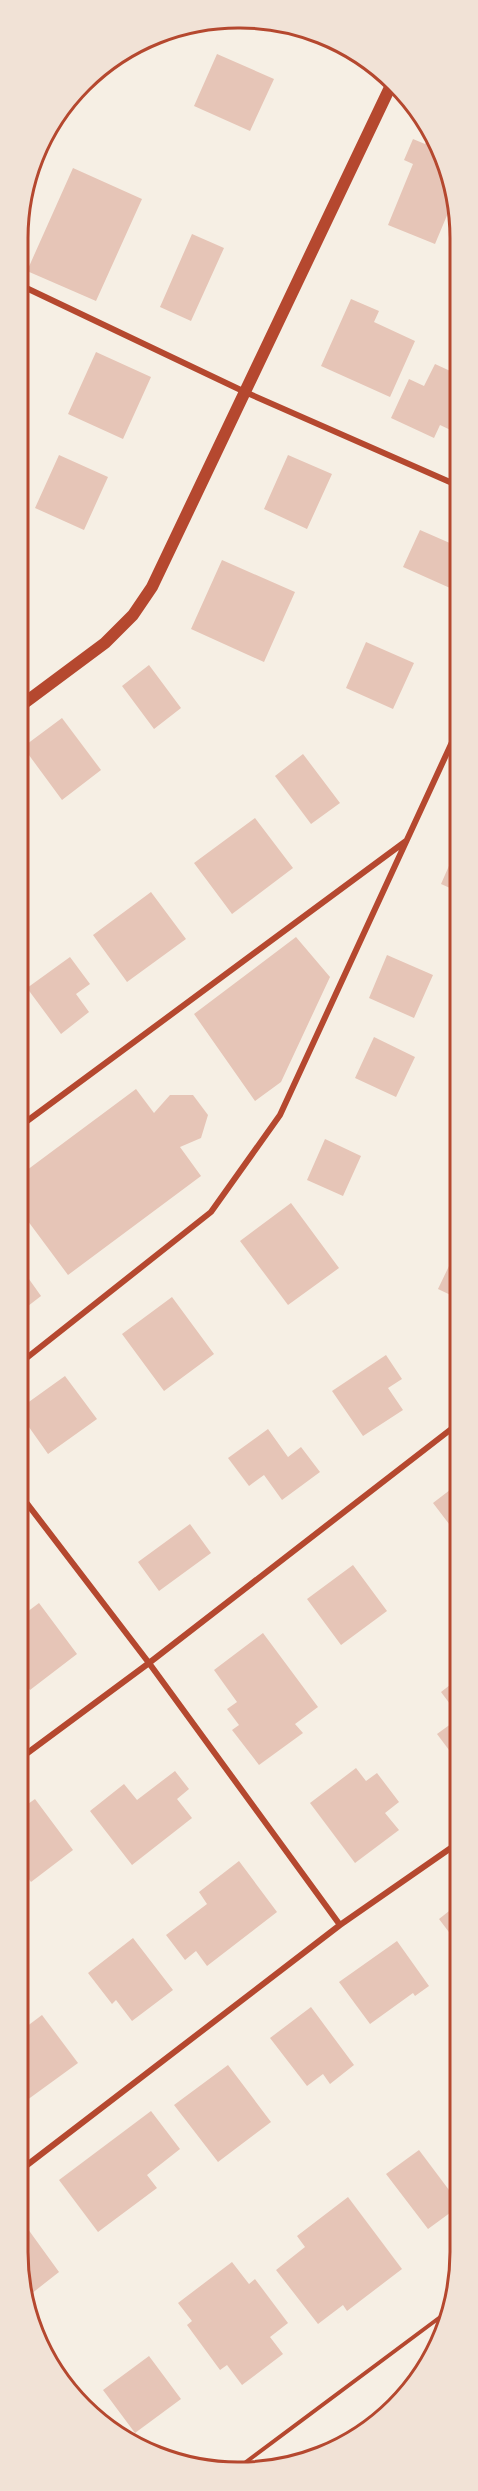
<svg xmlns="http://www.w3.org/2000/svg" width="478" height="2491" font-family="'IBM Plex Sans',sans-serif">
	<rect width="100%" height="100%" fill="#f6efe4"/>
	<path fill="#e6c5b7" d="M 217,54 L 274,79 L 250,131 L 194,106 Z
		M 430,132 L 437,142 L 453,201 L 435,244 L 388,225 L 413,164 L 404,160 L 413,139 L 425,144 Z
		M 41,148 L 47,150 L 28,192 L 26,192 Z
		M 73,168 L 142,199 L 96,301 L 27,271 Z
		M 192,234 L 224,248 L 191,321 L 160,307 Z
		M 351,299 L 379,311 L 374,322 L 415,341 L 390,397 L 321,366 Z
		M 96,352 L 151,377 L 123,439 L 68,414 Z
		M 435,364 L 459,375 L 459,434 L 440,425 L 434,438 L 391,418 L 409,379 L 424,386 Z
		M 59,455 L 108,477 L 84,530 L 35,508 Z
		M 288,455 L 332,474 L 307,529 L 264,509 Z
		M 420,530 L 459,547 L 459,592 L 403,567 Z
		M 222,560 L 295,592 L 264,662 L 191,629 Z
		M 366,642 L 414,663 L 393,709 L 346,688 Z
		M 149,665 L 181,708 L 154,729 L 122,686 Z
		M 62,718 L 101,770 L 62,800 L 23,747 Z
		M 303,754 L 340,803 L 311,824 L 275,776 Z
		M 255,818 L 293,868 L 232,914 L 194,863 Z
		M 459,843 L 459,892 L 441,884 Z
		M 151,892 L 186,939 L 127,982 L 93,935 Z
		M 296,937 L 330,977 L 281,1082 L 255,1101 L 194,1014 Z
		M 387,955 L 433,975 L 414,1018 L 369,998 Z
		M 70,957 L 90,984 L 76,994 L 89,1012 L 61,1034 L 27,988 Z
		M 374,1037 L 415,1057 L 396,1097 L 355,1078 Z
		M 136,1089 L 154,1113 L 170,1095 L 193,1095 L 208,1115 L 201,1138 L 180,1147 L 201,1176 L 68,1275 L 19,1209 L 19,1176 Z
		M 325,1139 L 361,1156 L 343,1196 L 307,1180 Z
		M 291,1203 L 339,1268 L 288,1305 L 240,1241 Z
		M 459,1245 L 459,1299 L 438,1289 Z
		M 19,1265 L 41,1296 L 19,1313 Z
		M 172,1297 L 214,1354 L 164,1391 L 122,1334 Z
		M 386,1355 L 402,1379 L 388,1388 L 403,1410 L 363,1436 L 332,1391 Z
		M 65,1376 L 97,1419 L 48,1454 L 19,1413 L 19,1409 Z
		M 268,1429 L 288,1457 L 301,1447 L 320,1472 L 282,1500 L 264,1475 L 249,1486 L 228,1458 Z
		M 459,1483 L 459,1537 L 433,1503 Z
		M 190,1524 L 211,1553 L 159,1591 L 138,1562 Z
		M 353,1565 L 387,1611 L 341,1645 L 307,1599 Z
		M 39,1603 L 77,1654 L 30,1690 L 19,1674 L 19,1618 Z
		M 263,1633 L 318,1707 L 295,1724 L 303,1733 L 259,1765 L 232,1730 L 239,1725 L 227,1709 L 237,1702 L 214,1670 Z
		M 459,1678 L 459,1716 L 441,1692 Z
		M 459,1718 L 458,1762 L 437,1734 Z
		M 356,1768 L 366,1781 L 377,1773 L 399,1802 L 385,1813 L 399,1830 L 355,1863 L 310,1803 Z
		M 175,1771 L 189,1789 L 177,1799 L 192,1818 L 132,1865 L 90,1811 L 124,1784 L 137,1800 Z
		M 35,1799 L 73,1850 L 31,1882 L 18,1865 L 18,1811 Z
		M 239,1861 L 277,1912 L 207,1966 L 196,1951 L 185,1960 L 166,1935 L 207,1904 L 199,1892 Z
		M 458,1904 L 458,1944 L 439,1919 Z
		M 133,1938 L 173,1990 L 132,2021 L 116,2000 L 112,2004 L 88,1973 Z
		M 397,1941 L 429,1986 L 415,1996 L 413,1993 L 370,2024 L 339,1982 Z
		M 311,2007 L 354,2065 L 330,2084 L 323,2074 L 307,2086 L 270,2038 Z
		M 42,2015 L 78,2063 L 23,2103 L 18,2097 L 18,2033 Z
		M 228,2065 L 271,2122 L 218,2162 L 174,2105 Z
		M 151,2111 L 180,2149 L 147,2175 L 157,2188 L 98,2232 L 59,2180 Z
		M 419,2150 L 458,2202 L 458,2207 L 428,2229 L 386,2174 Z
		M 348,2197 L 402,2269 L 347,2311 L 343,2305 L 318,2324 L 276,2270 L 305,2247 L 297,2236 Z
		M 25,2225 L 59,2272 L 31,2294 L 25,2286 L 18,2252 L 18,2230 Z
		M 232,2262 L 249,2284 L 255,2279 L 288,2323 L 270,2337 L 283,2354 L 242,2385 L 227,2365 L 220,2370 L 187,2325 L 192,2321 L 178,2303 Z
		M 149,2356 L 181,2399 L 135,2433 L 103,2390 Z"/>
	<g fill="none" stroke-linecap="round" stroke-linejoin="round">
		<path stroke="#b5482f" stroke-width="4" d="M 234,2471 L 447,2312"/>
		<path stroke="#b5482f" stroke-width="6" d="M 20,285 L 245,392 L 459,486
			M 19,1127 L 406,841
			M 19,1364 L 211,1212 L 280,1115 L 459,727
			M 19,1493 L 149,1663 L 340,1925
			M 18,1760 L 149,1663 L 459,1423
			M 18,2172 L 340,1925 L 458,1843"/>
		<path stroke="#b5482f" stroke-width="12" d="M 19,707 L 105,643 L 133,615 L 152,587 L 393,81"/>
	</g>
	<path d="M0 0H478V2491H0ZM238 28H240A210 210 0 0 1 450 238V2252A210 210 0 0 1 240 2462H238A210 210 0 0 1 28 2252V238A210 210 0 0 1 238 28Z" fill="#f1e2d6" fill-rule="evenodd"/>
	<path fill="none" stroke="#b5482f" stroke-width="3" d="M238 28H240A210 210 0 0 1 450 238V2252A210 210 0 0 1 240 2462H238A210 210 0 0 1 28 2252V238A210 210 0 0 1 238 28Z"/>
</svg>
